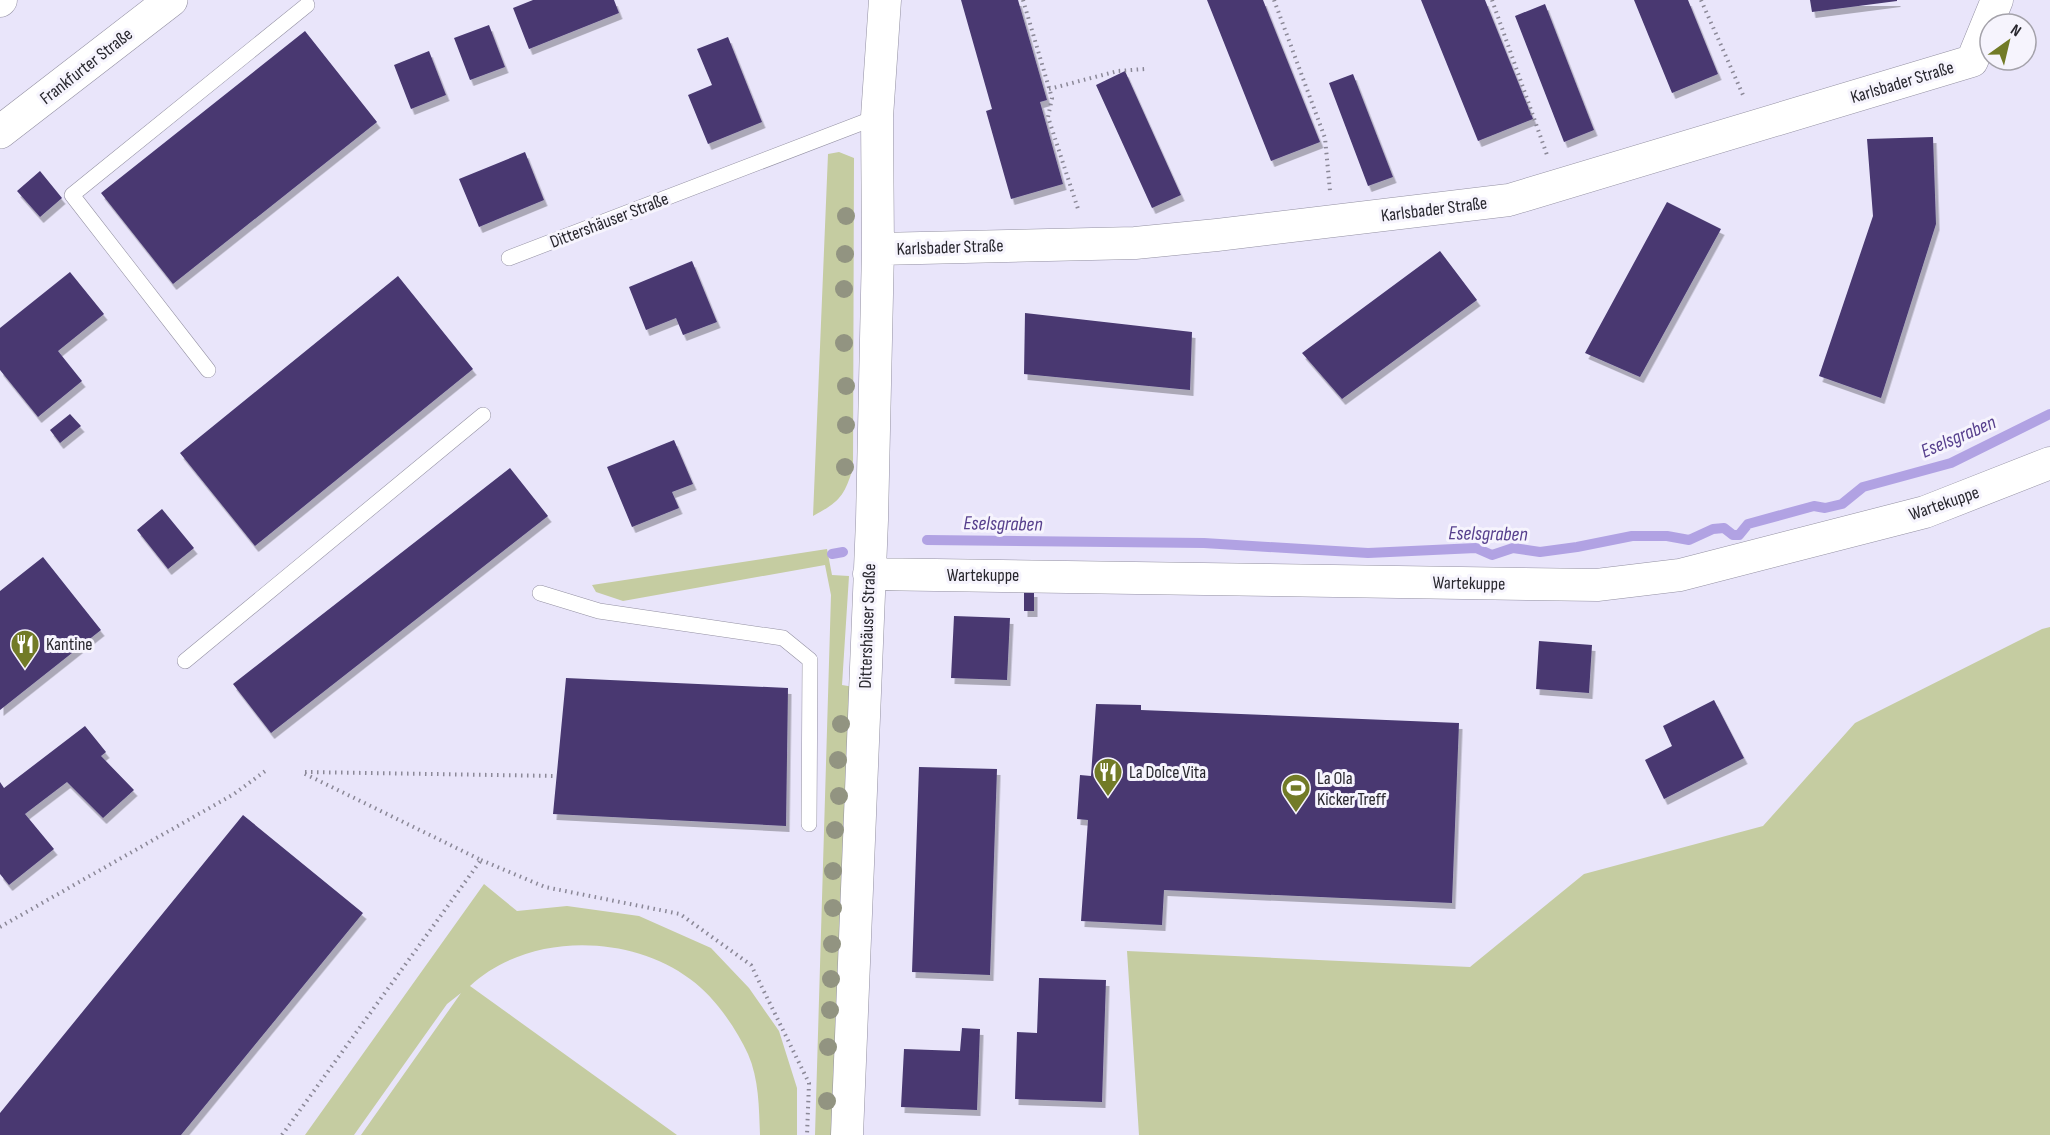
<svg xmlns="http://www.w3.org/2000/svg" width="2050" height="1135" font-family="'Sofia Sans Condensed',sans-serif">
	<defs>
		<filter id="shadow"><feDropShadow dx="3.5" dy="6" stdDeviation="0" flood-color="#0004"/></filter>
	</defs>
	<rect width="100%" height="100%" fill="#e9e5fa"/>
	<path fill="#c5cca1" d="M 839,152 L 854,158 L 853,468 C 844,497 839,502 813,516 L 828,154 Z
		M 827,549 L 832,575 L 849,576 L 842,685 L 854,687 L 831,1135 L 815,1135 L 831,595 L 825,565 L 623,601 L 596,592 L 592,585 Z
		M 2050,627 L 2050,1135 L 1139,1135 L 1127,951 L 1470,967 L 1584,874 L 1763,826 L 1855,723 L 2042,629 Z
		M 484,884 L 517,911 L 567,906 L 639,916 L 711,948 L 749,988 L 779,1031 L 797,1088 L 797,1135 L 760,1135 C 759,1108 759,1079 748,1054 C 736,1028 714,996 690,979 C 628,933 527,933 470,986 L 677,1135 L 361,1135 L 461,993 L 447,1004 L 354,1135 L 305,1135 Z"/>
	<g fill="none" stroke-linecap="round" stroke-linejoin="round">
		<path stroke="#b1a2e3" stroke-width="10" d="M 927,540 L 1204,543 L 1368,553 L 1476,548 L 1492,555 L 1513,548 L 1540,552 L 1577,547 L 1632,536 L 1667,536 L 1689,540 L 1713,529 L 1724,528 L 1733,535 L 1739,535 L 1748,524 L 1814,506 L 1825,508 L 1842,504 L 1863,487 L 1951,463 L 2050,414
			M 832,554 L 843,552"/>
	</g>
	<path fill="#483971" filter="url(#shadow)" d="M 533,0 L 614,0 L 619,13 L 529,49 L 513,8 Z
		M 961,0 L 1018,0 L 1047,100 L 1040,102 L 1063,184 L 1011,199 L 986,111 L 992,109 Z
		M 1207,0 L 1263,0 L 1320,142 L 1271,161 Z
		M 1421,0 L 1485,0 L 1533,119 L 1478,141 Z
		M 1634,0 L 1688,0 L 1718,74 L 1672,93 Z
		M 1810,0 L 1897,0 L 1897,1 L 1812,12 Z
		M 1545,4 L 1594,130 L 1564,142 L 1515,16 Z
		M 489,25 L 505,67 L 470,80 L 454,38 Z
		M 305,31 L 377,122 L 173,284 L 101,193 Z
		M 728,37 L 762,122 L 708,144 L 688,95 L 712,85 L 697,49 Z
		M 429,51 L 446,95 L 411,109 L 394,65 Z
		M 1125,71 L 1181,195 L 1152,208 L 1096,85 Z
		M 1353,74 L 1393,177 L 1368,186 L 1329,83 Z
		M 1933,137 L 1936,224 L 1881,398 L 1819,376 L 1873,216 L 1867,139 Z
		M 525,152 L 544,200 L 479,227 L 459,179 Z
		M 40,171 L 62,198 L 40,217 L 17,191 Z
		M 1667,202 L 1721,229 L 1640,377 L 1585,353 Z
		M 1440,251 L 1477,300 L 1342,399 L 1302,353 Z
		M 692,261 L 717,322 L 683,335 L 676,318 L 646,330 L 629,287 Z
		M 70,272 L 104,314 L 58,351 L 82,381 L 38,417 L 0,370 L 0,328 Z
		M 398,276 L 473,369 L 255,546 L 180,453 Z
		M 1025,313 L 1192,332 L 1190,390 L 1024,374 Z
		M 70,414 L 81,426 L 60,443 L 50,430 Z
		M 674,440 L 693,484 L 672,492 L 679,508 L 632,527 L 607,467 Z
		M 510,468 L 548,516 L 271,733 L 233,684 Z
		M 162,509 L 194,548 L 168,569 L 137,530 Z
		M 43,557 L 101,630 L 0,710 L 0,591 Z
		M 1024,591 L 1034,591 L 1034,611 L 1024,611 Z
		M 954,616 L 1010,618 L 1007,680 L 951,678 Z
		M 1539,641 L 1592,645 L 1589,693 L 1536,689 Z
		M 566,678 L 788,688 L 786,826 L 553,814 Z
		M 1714,700 L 1744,758 L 1664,799 L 1645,760 L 1672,746 L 1663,726 Z
		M 1096,704 L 1141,705 L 1141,710 L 1459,723 L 1452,903 L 1164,890 L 1162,925 L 1081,921 L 1088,820 L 1077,819 L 1080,775 L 1091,776 Z
		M 85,726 L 106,752 L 101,756 L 134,790 L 103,818 L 67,782 L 25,814 L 54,849 L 9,885 L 0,874 L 0,782 L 4,788 Z
		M 919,767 L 997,769 L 990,975 L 912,972 Z
		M 243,815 L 363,913 L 181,1135 L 0,1135 L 0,1113 Z
		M 1039,978 L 1106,980 L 1102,1102 L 1015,1099 L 1017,1032 L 1037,1033 Z
		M 962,1028 L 980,1029 L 977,1110 L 901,1107 L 904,1049 L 960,1051 Z"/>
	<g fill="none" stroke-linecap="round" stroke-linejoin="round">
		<g stroke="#9390a2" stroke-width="16">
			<path id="service" d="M 509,258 L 877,117
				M 208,370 L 72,195 L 307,5
				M 540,593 L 599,611 L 783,638 L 810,660 L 809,824
				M 185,661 L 483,415"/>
		</g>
		<g stroke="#9390a2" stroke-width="33">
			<path id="minor" d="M 0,1 L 1,0
				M 878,249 L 1135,243 L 1217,235 L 1509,200 L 1972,61 L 1997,0
				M 869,574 L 1597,585 L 1680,575 L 1925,512 L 2050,463
				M 847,1135 L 872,520 L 878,249 L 877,117 L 885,0"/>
		</g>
		<g stroke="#9390a2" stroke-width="34">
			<path id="secondary" d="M 0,132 L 171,0"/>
		</g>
		<path stroke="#8b8897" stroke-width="4" stroke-dasharray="1.5 4.5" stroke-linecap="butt" d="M 1023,0 L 1052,98 L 1048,117 L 1079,212
			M 1274,0 L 1325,138 L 1330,191
			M 1492,0 L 1547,155
			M 1701,0 L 1743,95
			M 1049,89 L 1118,71 L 1145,69
			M 305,772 L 557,776
			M 481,860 L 545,887 L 680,914 L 751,965 L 809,1083 L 807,1135
			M 0,927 L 234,794 L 268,769
			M 282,1135 L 481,860 L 301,772"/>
		<use href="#service" stroke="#fff" stroke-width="15"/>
		<use href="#minor" stroke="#fff" stroke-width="32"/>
		<use href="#secondary" stroke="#fff" stroke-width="33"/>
	</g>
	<g fill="#929481">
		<circle cx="846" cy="216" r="9"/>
		<circle cx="845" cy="254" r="9"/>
		<circle cx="844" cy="289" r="9"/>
		<circle cx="844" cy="343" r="9"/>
		<circle cx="846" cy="386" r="9"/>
		<circle cx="846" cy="425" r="9"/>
		<circle cx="845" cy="467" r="9"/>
		<circle cx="841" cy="724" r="9"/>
		<circle cx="838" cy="760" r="9"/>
		<circle cx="839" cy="796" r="9"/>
		<circle cx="835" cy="830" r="9"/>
		<circle cx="833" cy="871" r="9"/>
		<circle cx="833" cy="908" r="9"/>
		<circle cx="832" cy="944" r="9"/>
		<circle cx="831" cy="979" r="9"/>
		<circle cx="830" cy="1010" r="9"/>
		<circle cx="828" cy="1047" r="9"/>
		<circle cx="827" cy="1101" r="9"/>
	</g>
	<defs>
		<g id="restaurant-pin" transform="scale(1.5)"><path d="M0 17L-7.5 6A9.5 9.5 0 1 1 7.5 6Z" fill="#727b27" stroke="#f6f4fd"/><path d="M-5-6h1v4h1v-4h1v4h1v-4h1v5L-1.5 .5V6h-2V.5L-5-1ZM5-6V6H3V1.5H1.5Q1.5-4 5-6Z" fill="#fff"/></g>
		<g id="stadium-pin" transform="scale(1.5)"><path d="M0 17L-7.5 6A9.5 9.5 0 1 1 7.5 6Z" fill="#727b27" stroke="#f6f4fd"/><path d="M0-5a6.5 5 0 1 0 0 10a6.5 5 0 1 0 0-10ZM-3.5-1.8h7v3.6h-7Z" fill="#fff"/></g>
	</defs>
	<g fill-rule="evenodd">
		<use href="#restaurant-pin" x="25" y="644"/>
		<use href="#restaurant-pin" x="1108" y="772"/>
		<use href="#stadium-pin" x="1296" y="788"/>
	</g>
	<g text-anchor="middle" stroke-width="6" stroke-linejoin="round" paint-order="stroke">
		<g font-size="18" fill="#28272e" stroke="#f6f4fd">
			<text transform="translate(86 66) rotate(-38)" y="6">Frankfurter Straße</text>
			<text transform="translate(1902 82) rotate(-17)" y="6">Karlsbader Straße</text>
			<text transform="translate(1434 209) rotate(-7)" y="6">Karlsbader Straße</text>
			<text transform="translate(609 220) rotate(-21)" y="6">Dittershäuser Straße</text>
			<text transform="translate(950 247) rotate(-2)" y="6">Karlsbader Straße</text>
			<text transform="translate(1944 503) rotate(-19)" y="6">Wartekuppe</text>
			<text x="983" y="581">Wartekuppe</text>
			<text transform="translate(1469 583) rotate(1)" y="6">Wartekuppe</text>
			<text transform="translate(867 626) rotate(-88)" y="6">Dittershäuser Straße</text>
		</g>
		<g font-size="18" fill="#28272e" stroke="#f6f4fd" text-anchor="start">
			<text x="46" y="650">Kantine</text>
			<text x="1129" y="778">La Dolce Vita</text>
			<text x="1317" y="784">La Ola<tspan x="1317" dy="21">Kicker Treff</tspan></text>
		</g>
		<g font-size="20" font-style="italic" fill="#57408d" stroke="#f6f4fd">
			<text transform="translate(1958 436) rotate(-23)" y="7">Eselsgraben</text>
			<text transform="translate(1003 523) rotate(1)" y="7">Eselsgraben</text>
			<text transform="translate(1488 533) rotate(1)" y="7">Eselsgraben</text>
		</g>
	</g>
	<g transform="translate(2008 42) rotate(34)"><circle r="28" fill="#f6f4fd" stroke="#a4a2aa" stroke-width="1.5"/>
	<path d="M0-4.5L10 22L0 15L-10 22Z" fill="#727b27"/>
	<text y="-9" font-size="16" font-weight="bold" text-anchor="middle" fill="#28272e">N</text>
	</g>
</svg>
